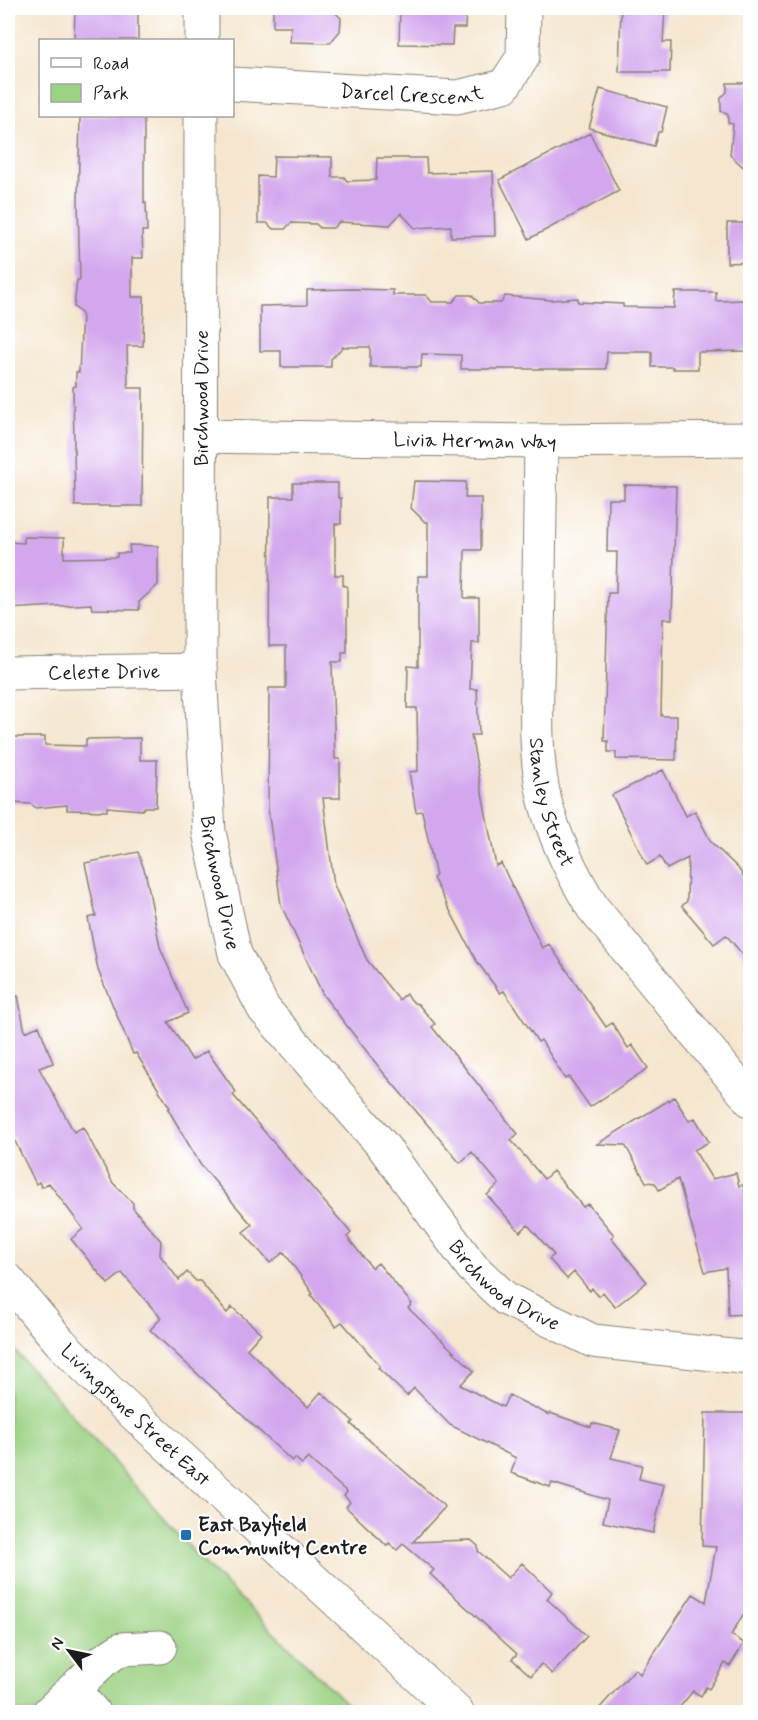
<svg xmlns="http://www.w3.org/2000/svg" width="758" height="1720" font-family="Mynerve,sans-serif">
	<rect width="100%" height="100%" fill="#fff"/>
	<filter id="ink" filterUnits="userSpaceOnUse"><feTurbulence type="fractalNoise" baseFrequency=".0167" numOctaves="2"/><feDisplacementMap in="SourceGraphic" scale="12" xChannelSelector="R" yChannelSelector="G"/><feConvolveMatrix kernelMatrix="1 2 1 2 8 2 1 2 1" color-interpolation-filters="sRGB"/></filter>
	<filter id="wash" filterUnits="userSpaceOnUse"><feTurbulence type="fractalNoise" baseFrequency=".008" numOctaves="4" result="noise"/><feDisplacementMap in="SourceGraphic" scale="24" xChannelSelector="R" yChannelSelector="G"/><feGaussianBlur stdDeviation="1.35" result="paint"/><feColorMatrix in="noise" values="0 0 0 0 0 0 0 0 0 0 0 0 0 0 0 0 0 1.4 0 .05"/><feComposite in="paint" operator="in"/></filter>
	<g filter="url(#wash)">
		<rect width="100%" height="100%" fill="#f5e6cf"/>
		<path fill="#9cd284" stroke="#5c7750" stroke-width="1.5" d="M 8,1343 L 201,1560 L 355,1712 L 8,1712 Z"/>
		<g id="blocks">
			<path fill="#d3a7ee" d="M 75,8 L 138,8 L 138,40 L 74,40 Z
				M 273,8 L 330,8 L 341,18 L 340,31 L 330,43 L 290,42 L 291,27 L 273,27 Z
				M 400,8 L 466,8 L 465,28 L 453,28 L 452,45 L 399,44 Z
				M 621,8 L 665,8 L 663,42 L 671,42 L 670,72 L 619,72 Z
				M 727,83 L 750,83 L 750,173 L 730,155 L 733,124 L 728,123 L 728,115 L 721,111 L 721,98 L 727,92 Z
				M 600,89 L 667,107 L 661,132 L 658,132 L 654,146 L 589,128 Z
				M 80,116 L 144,116 L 144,203 L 146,203 L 147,231 L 142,231 L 143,258 L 132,258 L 132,297 L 144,297 L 143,346 L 127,346 L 128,388 L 143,388 L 142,506 L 75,506 L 73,387 L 76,386 L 76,372 L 79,372 L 82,314 L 74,307 L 77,280 L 80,280 L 78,200 Z
				M 590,133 L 619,191 L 529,239 L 499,180 Z
				M 274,156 L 332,157 L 332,177 L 344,177 L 347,181 L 376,180 L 377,158 L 426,158 L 427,173 L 493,171 L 495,236 L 451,237 L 451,226 L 415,228 L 401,213 L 390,225 L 339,222 L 333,228 L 320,228 L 316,224 L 291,223 L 285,229 L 273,229 L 267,223 L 258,223 L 258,176 L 273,177 Z
				M 727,223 L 750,223 L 750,262 L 727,263 Z
				M 353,289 L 393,290 L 393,295 L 426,295 L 432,302 L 453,302 L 459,295 L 472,295 L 479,303 L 501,303 L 505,296 L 551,300 L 578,298 L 578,302 L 623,304 L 623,307 L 674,308 L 675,292 L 716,292 L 716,301 L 744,300 L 750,307 L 750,351 L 698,352 L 698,369 L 673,369 L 673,367 L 652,367 L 652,352 L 607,352 L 606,369 L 461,369 L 461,355 L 422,354 L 421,367 L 370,367 L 370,347 L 343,347 L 331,359 L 331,367 L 281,367 L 281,351 L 260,351 L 260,306 L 307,305 L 307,290 Z
				M 414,481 L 466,482 L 465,498 L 481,498 L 481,550 L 465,550 L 464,598 L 479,598 L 479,643 L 472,643 L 470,689 L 477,689 L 479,735 L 471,735 L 496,866 L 501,863 L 542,948 L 549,944 L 606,1027 L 612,1023 L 628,1048 L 632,1045 L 648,1068 L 590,1107 L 569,1077 L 565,1079 L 541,1040 L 538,1042 L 504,991 L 500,993 L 476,960 L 433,878 L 436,876 L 422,811 L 416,812 L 409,772 L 418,771 L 417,708 L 407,708 L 408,666 L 418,667 L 418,576 L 428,576 L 428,522 L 425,522 L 411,508 Z
				M 293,483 L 338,483 L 338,498 L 341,498 L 341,524 L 335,524 L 335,575 L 343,575 L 343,586 L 347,586 L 347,653 L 342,653 L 342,662 L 332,662 L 335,759 L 340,759 L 340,798 L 323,798 L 334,885 L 367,960 L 399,1000 L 406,994 L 414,1003 L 418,1004 L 435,1024 L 432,1027 L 518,1134 L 511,1140 L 544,1179 L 553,1171 L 583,1207 L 588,1204 L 614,1235 L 611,1238 L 647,1282 L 615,1307 L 603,1292 L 598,1296 L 592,1288 L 590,1291 L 574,1272 L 567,1279 L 549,1259 L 554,1255 L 528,1225 L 520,1232 L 487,1195 L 499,1184 L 472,1152 L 460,1163 L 382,1071 L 323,995 L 281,905 L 268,808 L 269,688 L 286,688 L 286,646 L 269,646 L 270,497 L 293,497 Z
				M 624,485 L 676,486 L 672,619 L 663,619 L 661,716 L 677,716 L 676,760 L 616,759 L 616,752 L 608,752 L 608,741 L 604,741 L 608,593 L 616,593 L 617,552 L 607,552 L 608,499 L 624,499 Z
				M 24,537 L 64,538 L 64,558 L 117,557 L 117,553 L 130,553 L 129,545 L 158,546 L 158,585 L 139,602 L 139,610 L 92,609 L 91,604 L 8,609 L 8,542 L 24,543 Z
				M 8,737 L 45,737 L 45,745 L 86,746 L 86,739 L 140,738 L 140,760 L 157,760 L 156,807 L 145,807 L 142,810 L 107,807 L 107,811 L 67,810 L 67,805 L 36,808 L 31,804 L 8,803 Z
				M 663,770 L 686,816 L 695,811 L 711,842 L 738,868 L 750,886 L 750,963 L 726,935 L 714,944 L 682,906 L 687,901 L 688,858 L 667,869 L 660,857 L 647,865 L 612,795 Z
				M 138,852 L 146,875 L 160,947 L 188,1013 L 168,1022 L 192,1060 L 207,1051 L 236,1092 L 233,1095 L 351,1233 L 347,1237 L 372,1268 L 378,1263 L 412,1304 L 408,1308 L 474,1371 L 460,1385 L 503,1407 L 509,1395 L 549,1415 L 550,1413 L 591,1427 L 592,1423 L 620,1430 L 611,1458 L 642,1465 L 639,1479 L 664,1485 L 653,1533 L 603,1522 L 608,1500 L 552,1483 L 550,1487 L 511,1473 L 516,1458 L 450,1425 L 414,1388 L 407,1396 L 378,1368 L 380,1366 L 342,1322 L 336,1326 L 311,1295 L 313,1294 L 284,1252 L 270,1263 L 243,1232 L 252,1225 L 200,1164 L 168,1109 L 170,1108 L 136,1053 L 133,1054 L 98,970 L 88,918 L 96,916 L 85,863 Z
				M 18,996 L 25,1032 L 39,1026 L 53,1063 L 39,1068 L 74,1132 L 83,1127 L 113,1183 L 133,1203 L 133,1208 L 161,1241 L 160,1255 L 179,1280 L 187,1272 L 196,1281 L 200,1281 L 227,1313 L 232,1307 L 261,1333 L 247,1349 L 308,1407 L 321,1392 L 353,1421 L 351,1424 L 445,1507 L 413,1542 L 471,1540 L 478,1546 L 478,1551 L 508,1578 L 522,1563 L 552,1592 L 547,1599 L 587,1636 L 552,1674 L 541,1664 L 531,1676 L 512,1659 L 517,1654 L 430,1574 L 434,1570 L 403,1544 L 397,1550 L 389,1543 L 387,1546 L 346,1507 L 350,1502 L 344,1496 L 347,1492 L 308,1458 L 302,1464 L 295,1458 L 292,1461 L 150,1330 L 161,1318 L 122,1273 L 108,1284 L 71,1239 L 83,1229 L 49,1183 L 41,1187 L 39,1182 L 36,1184 L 8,1127 L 8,997 Z
				M 674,1097 L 689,1121 L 695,1118 L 709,1142 L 694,1150 L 712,1179 L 736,1173 L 739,1186 L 743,1185 L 750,1216 L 750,1314 L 728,1315 L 726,1268 L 705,1272 L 678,1179 L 659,1190 L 655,1183 L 646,1182 L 625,1145 L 597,1144 Z
				M 705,1413 L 750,1413 L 750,1603 L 731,1635 L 744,1643 L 730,1666 L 725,1663 L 709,1689 L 706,1687 L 701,1696 L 693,1691 L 675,1713 L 595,1713 L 635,1669 L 640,1674 L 693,1594 L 706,1602 L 716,1547 L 702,1546 Z"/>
		</g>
	</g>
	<g filter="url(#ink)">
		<use href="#blocks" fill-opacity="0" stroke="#888176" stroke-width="1.5"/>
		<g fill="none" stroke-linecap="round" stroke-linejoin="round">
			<g stroke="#888176" stroke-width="35">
				<g id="minor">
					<path d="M 202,40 L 202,8"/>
					<path id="s1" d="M 232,84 L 457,97 L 504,86 L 523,57 L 524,8"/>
					<path id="s2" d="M 201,116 L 200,670 L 209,832 L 235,954 L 264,1009 L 382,1145 L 472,1267 L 506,1299 L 593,1341 L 750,1358"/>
					<path id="s3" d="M 201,436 L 541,441 L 750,439"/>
					<path id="s4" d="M 541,441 C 540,509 539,578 538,646 C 537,697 533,751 545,801 C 555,840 572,874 593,908 L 750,1100"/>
					<path id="s5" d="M 8,673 L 200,670"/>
					<path id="s6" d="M 8,1280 L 60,1342 L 109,1391 L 457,1712"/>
					<path d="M 73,1689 L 93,1712"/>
					<path d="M 49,1712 L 104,1660 L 121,1649 L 160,1647"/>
				</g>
			</g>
			<use href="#minor" stroke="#fff" stroke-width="33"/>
		</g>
	</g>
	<rect fill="#1f6fb2" stroke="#fff" stroke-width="2" x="180" y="1529" width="12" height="12" rx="3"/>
	<g text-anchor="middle" stroke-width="4.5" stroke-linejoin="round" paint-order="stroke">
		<g font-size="20" fill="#1c1c1c" stroke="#fff">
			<text dy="7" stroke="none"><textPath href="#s1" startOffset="180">Darcel Crescent</textPath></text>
			<text transform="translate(201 398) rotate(-90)" y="7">Birchwood Drive</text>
			<text dy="7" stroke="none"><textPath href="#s3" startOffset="274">Livia Herman Way</textPath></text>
			<text dy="7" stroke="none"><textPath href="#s5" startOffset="96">Celeste Drive</textPath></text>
			<text dy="7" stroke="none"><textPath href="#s4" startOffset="363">Stanley Street</textPath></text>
			<text dy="7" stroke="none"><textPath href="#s2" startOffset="768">Birchwood Drive</textPath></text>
			<text dy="7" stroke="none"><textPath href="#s2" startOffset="1272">Birchwood Drive</textPath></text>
			<text dy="7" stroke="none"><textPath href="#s6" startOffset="186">Livingstone Street East</textPath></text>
		</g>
		<g font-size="20" font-weight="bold" fill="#1c1c1c" stroke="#fff" text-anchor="start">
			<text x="198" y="1531">East Bayfield<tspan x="198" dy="23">Community Centre</tspan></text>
		</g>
	</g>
	<rect width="758" height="1720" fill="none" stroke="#fff" stroke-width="30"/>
	<rect x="39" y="39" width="195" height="78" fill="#ffffff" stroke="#a4a4a4" stroke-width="1.5"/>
	<rect x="51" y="58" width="30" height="9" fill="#ffffff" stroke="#a4a4a4" stroke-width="1.5"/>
	<text x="93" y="69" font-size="18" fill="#1c1c1c">Road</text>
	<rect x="51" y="84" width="30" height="18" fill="#9cd284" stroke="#a4a4a4" stroke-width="1.5"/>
	<text x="93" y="99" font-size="18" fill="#1c1c1c">Park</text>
	<g transform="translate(69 1651) rotate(302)" stroke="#ffffff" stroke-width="4.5" paint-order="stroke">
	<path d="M0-4.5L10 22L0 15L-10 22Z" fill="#1c1c1c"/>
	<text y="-9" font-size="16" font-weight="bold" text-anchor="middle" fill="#1c1c1c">N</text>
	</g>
</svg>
